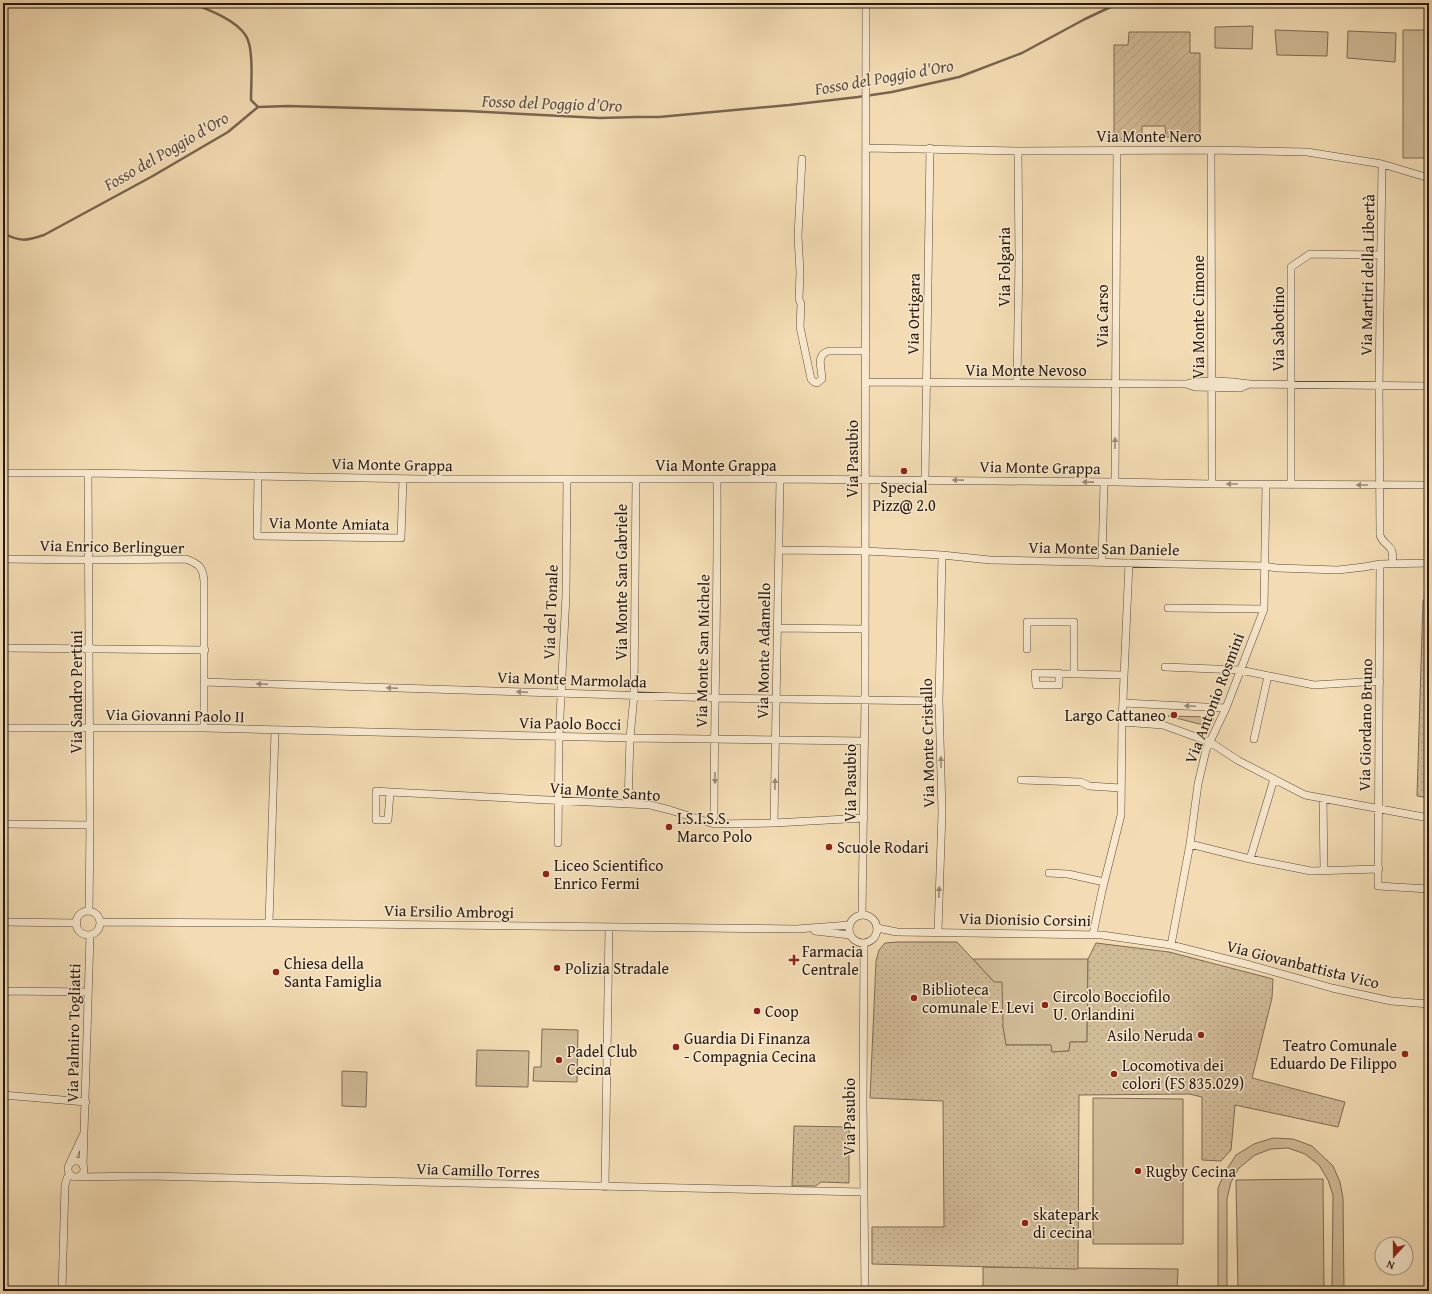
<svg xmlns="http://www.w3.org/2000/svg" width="1432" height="1294" font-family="'Gentium Book Plus',serif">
	<defs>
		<pattern id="park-dots" width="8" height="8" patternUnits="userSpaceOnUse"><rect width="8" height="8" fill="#d0bb97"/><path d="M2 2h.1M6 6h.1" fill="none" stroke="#b3a081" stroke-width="1.8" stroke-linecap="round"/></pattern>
		<pattern id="garden-furrows" width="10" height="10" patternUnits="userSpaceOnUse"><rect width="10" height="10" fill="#d0bb97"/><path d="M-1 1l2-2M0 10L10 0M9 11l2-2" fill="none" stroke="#b3a081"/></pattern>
	</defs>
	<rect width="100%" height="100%" fill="#f3dcb3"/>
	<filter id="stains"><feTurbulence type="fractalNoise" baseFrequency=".005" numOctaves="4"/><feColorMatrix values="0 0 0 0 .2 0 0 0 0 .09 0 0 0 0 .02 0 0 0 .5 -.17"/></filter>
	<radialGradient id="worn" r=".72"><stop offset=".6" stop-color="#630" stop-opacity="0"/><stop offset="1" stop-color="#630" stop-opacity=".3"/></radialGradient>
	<path fill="#d0bb97" stroke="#7c6a53" d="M 1253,26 L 1252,49 L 1215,48 L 1215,27 Z
		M 1275,30 L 1328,32 L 1327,56 L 1277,55 Z
		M 1403,30 L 1429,30 L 1429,158 L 1403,158 Z
		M 1348,31 L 1396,33 L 1395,62 L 1347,58 Z
		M 1168,716 L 1212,717 L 1214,719 L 1210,726 L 1207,726 Z
		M 973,959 L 1088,959 L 1087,1042 L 1070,1042 L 1069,1051 L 1051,1052 L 1051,1045 L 1006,1045 L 994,982 Z
		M 542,1029 L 578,1030 L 577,1082 L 533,1081 L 534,1067 L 541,1067 Z
		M 477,1050 L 529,1051 L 528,1087 L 476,1086 Z
		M 342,1071 L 367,1072 L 366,1107 L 342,1106 Z
		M 1093,1098 L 1183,1099 L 1183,1244 L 1093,1244 Z
		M 1273,1138 L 1293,1139 L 1312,1146 L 1333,1166 L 1340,1182 L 1343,1198 L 1344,1291 L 1332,1291 L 1333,1195 L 1328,1180 L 1319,1165 L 1305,1154 L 1288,1148 L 1271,1149 L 1255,1155 L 1239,1168 L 1231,1182 L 1227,1199 L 1227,1291 L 1218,1291 L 1218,1188 L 1225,1172 L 1236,1155 L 1254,1144 Z
		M 1323,1179 L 1324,1291 L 1238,1291 L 1236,1180 Z
		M 983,1267 L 1178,1269 L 1177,1291 L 983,1291 Z"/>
	<path fill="url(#park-dots)" stroke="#7c6a53" d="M 1423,600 L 1429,600 L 1429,798 L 1417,796 Z
		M 898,942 L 957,942 L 994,982 L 1002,982 L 1003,1027 L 1006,1045 L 1051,1045 L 1052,1052 L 1069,1051 L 1070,1042 L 1087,1042 L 1088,959 L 1096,943 L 1169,952 L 1273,979 L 1272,998 L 1252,1078 L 1345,1102 L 1338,1127 L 1235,1105 L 1231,1150 L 1221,1161 L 1202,1160 L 1202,1097 L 1189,1094 L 1079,1095 L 1078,1269 L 872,1264 L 872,1227 L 944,1227 L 943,1101 L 870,1098 L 876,961 L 879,950 L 885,943 Z
		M 794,1126 L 849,1127 L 849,1183 L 821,1182 L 816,1186 L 792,1186 Z"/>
	<path fill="url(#garden-furrows)" stroke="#7c6a53" d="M 1129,32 L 1190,32 L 1190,53 L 1200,53 L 1200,135 L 1191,135 L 1191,140 L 1177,140 L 1176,137 L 1166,137 L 1165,126 L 1142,126 L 1142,140 L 1114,140 L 1114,45 L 1128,45 Z"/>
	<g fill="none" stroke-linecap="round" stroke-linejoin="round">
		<path stroke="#786550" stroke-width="2.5" d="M 191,3 C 207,9 237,20 246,36 C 254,48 251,84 251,100 L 258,107
			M 3,233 C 20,242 26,241 44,235 L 151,177 L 228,132 L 258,107 L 288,106 L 467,111 L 600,118 L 636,117 L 659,117 L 789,105 L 858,97 L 892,92 L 959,77 L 1022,53 L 1085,19 L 1119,3"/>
		<g stroke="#5b4938" stroke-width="8">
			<path id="minor" d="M 866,148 L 1018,151 L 1211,150 L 1307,152 L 1382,164 L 1429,178
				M 1211,150 L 1212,484
				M 802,159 L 798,236 L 800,272 L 799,299 L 801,304 L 800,327 L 811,379 L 814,382 L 817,383 L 822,379 C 822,368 815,355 829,351 L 866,351
				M 1382,164 L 1379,386 L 1380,535 C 1382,543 1389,544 1392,551 C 1393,554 1392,560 1393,564
				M 866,382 L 1186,384 C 1204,379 1231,381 1249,384 L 1429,386
				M 1017,383 L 1019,258 L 1018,151
				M 1186,384 L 1195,387 L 1240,388 L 1249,384
				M 3,473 L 88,473 L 420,479 L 780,479 L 1115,482 L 1212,484 L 1429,485
				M 88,473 L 90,825 L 89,911
				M 258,476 L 257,536 L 401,538 L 403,479
				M 925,480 L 930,148
				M 1115,482 L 1117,150
				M 1291,485 L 1291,267 L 1310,254 L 1381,255
				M 779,550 L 865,551 L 942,555 L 990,560 L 1264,566 L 1277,568 L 1338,570 L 1364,567 L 1380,564 L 1429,563
				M 3,559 L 89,560 L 186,559 C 199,564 203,567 204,581 L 204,728
				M 1102,562 L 1104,482
				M 1380,564 L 1378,886 L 1429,889
				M 1168,608 L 1264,609
				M 777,628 L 865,629
				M 3,648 L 205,650
				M 1027,649 L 1027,622 L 1074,622 L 1074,674
				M 1165,667 L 1240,670 L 1314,685 L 1380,681
				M 1059,673 L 1059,685 L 1036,685 L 1035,673 L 1124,675
				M 204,682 L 715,698 L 939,701
				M 1123,703 L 1226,708
				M 1122,722 L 1163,725 L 1210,742 L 1239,761 L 1305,795 L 1429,818
				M 3,728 L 204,728 L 630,738 L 865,741
				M 1254,739 L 1268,676
				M 1021,780 L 1081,782 L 1089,786 L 1121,788
				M 390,792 L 388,820 L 376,820 L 376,791 L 390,792 L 650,805 L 670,810 L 714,824 L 774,823 L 864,818
				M 1323,799 L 1324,871
				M 628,804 L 630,738 L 634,695 L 636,480
				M 774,823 L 780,479
				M 3,824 L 90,825
				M 714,824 C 714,709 718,594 717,479
				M 558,843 L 559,736 L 566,595 L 567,479
				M 1190,844 L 1250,859 L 1311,871 L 1379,869
				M 1250,859 L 1274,779
				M 1049,873 L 1068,874 L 1104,882
				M76 923a12 12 0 1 1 24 0a12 12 0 1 1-24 0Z
				M 862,915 L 865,700 L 866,3
				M849 929a14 14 0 1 1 28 0a14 14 0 1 1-28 0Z
				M 3,922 L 77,923
				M 100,922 L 269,923 L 797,929 L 850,925
				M 269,923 L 275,731
				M 877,928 L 897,932 L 1102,935 L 1171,945 L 1250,965 L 1332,988 L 1391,1001 L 1429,1004
				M 815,931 L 850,935
				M 938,931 L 942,812 L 939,701 L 942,555
				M 1093,934 L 1102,891 L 1121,815 L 1122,722 L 1129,563
				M 864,943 L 863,1104 L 865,1291
				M 1171,945 L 1190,844 L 1198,784 L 1206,750 L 1226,708 L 1264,609 L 1266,484
				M 3,996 L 8,991 L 88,992
				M 3,1095 L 86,1102
				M68 1169a8 8 0 1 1 16 0a8 8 0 1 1-16 0Z
				M 70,1163 L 83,1135
				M 83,1166 L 90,935
				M 78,1177 L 147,1176 L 864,1192
				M 605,1187 L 609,927
				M 62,1291 L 65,1185 L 67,1178 L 70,1175"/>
		</g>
		<use href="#minor" stroke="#f7e8ce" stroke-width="7"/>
	</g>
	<defs><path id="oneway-solid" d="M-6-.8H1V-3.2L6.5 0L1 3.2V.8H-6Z"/></defs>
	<g fill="#9a8a78">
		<use href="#oneway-solid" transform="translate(1115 443) rotate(-89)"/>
		<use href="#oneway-solid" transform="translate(958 480) rotate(-179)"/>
		<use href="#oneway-solid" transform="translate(1088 482) rotate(-179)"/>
		<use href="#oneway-solid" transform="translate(1232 484) rotate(-180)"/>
		<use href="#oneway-solid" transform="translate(1362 485) rotate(-180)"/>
		<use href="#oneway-solid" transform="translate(262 684) rotate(-178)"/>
		<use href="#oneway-solid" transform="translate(392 688) rotate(-178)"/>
		<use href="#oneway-solid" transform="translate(522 692) rotate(-178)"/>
		<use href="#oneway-solid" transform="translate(1190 706) rotate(-177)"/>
		<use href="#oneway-solid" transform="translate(941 762) rotate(-90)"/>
		<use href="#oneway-solid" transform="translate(715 778) rotate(90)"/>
		<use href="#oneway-solid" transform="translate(775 784) rotate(-89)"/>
		<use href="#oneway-solid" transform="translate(939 892) rotate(-88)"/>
	</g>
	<g fill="#8f2418" stroke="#f7e8ce" stroke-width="1.5">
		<circle cx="904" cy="471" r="4"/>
		<circle cx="1174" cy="715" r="4"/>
		<circle cx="669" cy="827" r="4"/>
		<circle cx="829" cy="847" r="4"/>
		<circle cx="546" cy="874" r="4"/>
		<path d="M792 954h4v4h4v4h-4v4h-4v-4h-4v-4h4z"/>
		<circle cx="557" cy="968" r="4"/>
		<circle cx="276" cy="972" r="4"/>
		<circle cx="914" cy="998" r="4"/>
		<circle cx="1045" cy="1005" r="4"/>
		<circle cx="757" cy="1011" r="4"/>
		<circle cx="1201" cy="1035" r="4"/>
		<circle cx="676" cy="1047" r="4"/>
		<circle cx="1405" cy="1054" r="4"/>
		<circle cx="559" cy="1060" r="4"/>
		<circle cx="1114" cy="1074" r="4"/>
		<circle cx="1138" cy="1171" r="4"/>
		<circle cx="1025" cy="1223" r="4"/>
	</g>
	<g text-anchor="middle" stroke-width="3" stroke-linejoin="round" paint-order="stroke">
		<g font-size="16" fill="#28180f" stroke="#f7e8ce">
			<text x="1149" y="142">Via Monte Nero</text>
			<text transform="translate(1004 267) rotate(-90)" y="6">Via Folgaria</text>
			<text transform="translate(1367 275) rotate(-89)" y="6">Via Martiri della Libertà</text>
			<text transform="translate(913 314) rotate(-89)" y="6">Via Ortigara</text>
			<text transform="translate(1102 316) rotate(-90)" y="6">Via Carso</text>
			<text transform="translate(1198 317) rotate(-90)" y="6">Via Monte Cimone</text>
			<text transform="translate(1278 329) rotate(-90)" y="6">Via Sabotino</text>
			<text x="1026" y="376">Via Monte Nevoso</text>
			<text transform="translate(852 459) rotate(-90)" y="6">Via Pasubio</text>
			<text transform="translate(392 464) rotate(1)" y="6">Via Monte Grappa</text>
			<text x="716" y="471">Via Monte Grappa</text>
			<text transform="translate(1040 467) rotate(1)" y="6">Via Monte Grappa</text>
			<text transform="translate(329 523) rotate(1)" y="6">Via Monte Amiata</text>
			<text transform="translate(112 546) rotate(1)" y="6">Via Enrico Berlinguer</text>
			<text transform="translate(1104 548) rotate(1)" y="6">Via Monte San Daniele</text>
			<text transform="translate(621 582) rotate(-90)" y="6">Via Monte San Gabriele</text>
			<text transform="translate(550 612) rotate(-88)" y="6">Via del Tonale</text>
			<text transform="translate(702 651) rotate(-89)" y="6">Via Monte San Michele</text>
			<text transform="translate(763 651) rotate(-89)" y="6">Via Monte Adamello</text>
			<text transform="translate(572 679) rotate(2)" y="6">Via Monte Marmolada</text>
			<text transform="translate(76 692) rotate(-90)" y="6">Via Sandro Pertini</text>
			<text transform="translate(1214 698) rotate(-69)" y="6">Via Antonio Rosmini</text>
			<text transform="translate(175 715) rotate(1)" y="6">Via Giovanni Paolo II</text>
			<text transform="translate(570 723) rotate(1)" y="6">Via Paolo Bocci</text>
			<text transform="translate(1365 725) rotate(-89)" y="6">Via Giordano Bruno</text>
			<text transform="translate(927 743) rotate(-91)" y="6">Via Monte Cristallo</text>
			<text transform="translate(850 783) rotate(-90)" y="6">Via Pasubio</text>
			<text transform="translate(605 791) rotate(4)" y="6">Via Monte Santo</text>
			<text transform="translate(449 911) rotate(1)" y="6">Via Ersilio Ambrogi</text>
			<text transform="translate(1025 919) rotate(1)" y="6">Via Dionisio Corsini</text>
			<text transform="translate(1303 964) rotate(14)" y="6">Via Giovanbattista Vico</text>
			<text transform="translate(73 1033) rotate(-89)" y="6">Via Palmiro Togliatti</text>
			<text transform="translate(849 1117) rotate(-90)" y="6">Via Pasubio</text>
			<text transform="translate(478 1170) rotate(2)" y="6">Via Camillo Torres</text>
		</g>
		<g font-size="16" fill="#28180f" stroke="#f7e8ce" text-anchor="start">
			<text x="904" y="493" text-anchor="middle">Special<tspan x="904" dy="18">Pizz@ 2.0</tspan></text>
			<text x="1166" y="721" text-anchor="end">Largo Cattaneo</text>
			<text x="677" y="824">I.S.I.S.S.<tspan x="677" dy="18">Marco Polo</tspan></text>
			<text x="837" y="853">Scuole Rodari</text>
			<text x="554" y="871">Liceo Scientifico<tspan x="554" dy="18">Enrico Fermi</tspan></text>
			<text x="802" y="957">Farmacia<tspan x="802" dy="18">Centrale</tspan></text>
			<text x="284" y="969">Chiesa della<tspan x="284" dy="18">Santa Famiglia</tspan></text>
			<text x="565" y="974">Polizia Stradale</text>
			<text x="922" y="995">Biblioteca<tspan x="922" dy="18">comunale E. Levi</tspan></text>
			<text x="1053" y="1002">Circolo Bocciofilo<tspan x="1053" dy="18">U. Orlandini</tspan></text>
			<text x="765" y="1017">Coop</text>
			<text x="1193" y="1041" text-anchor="end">Asilo Neruda</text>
			<text x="684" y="1044">Guardia Di Finanza<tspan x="684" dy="18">- Compagnia Cecina</tspan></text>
			<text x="1397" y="1051" text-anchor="end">Teatro Comunale<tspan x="1397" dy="18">Eduardo De Filippo</tspan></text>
			<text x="567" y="1057">Padel Club<tspan x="567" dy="18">Cecina</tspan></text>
			<text x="1122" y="1071">Locomotiva dei<tspan x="1122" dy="18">colori (FS 835.029)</tspan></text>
			<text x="1146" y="1177">Rugby Cecina</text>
			<text x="1033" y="1220">skatepark<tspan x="1033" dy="18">di cecina</tspan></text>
		</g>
		<g font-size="17" font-style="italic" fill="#5e4c3a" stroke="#f7e8ce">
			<text transform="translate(884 77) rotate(-10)" y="6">Fosso del Poggio d'Oro</text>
			<text transform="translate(552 103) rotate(2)" y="6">Fosso del Poggio d'Oro</text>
			<text transform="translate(166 151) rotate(-30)" y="6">Fosso del Poggio d'Oro</text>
		</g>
	</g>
	<rect width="1432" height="1294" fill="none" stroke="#f3dcb3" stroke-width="16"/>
	<rect x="4" y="4" width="1424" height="1286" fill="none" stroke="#28180f" stroke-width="2"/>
	<rect x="8" y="8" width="1416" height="1278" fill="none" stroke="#28180f"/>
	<g transform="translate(1394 1256) rotate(201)"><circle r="19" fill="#f7e8ce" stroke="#a49582"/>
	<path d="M0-3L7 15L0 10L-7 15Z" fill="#8f2418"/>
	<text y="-6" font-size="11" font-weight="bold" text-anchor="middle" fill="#28180f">N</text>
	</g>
	<rect width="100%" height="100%" filter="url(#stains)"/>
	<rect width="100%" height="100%" fill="url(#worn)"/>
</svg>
